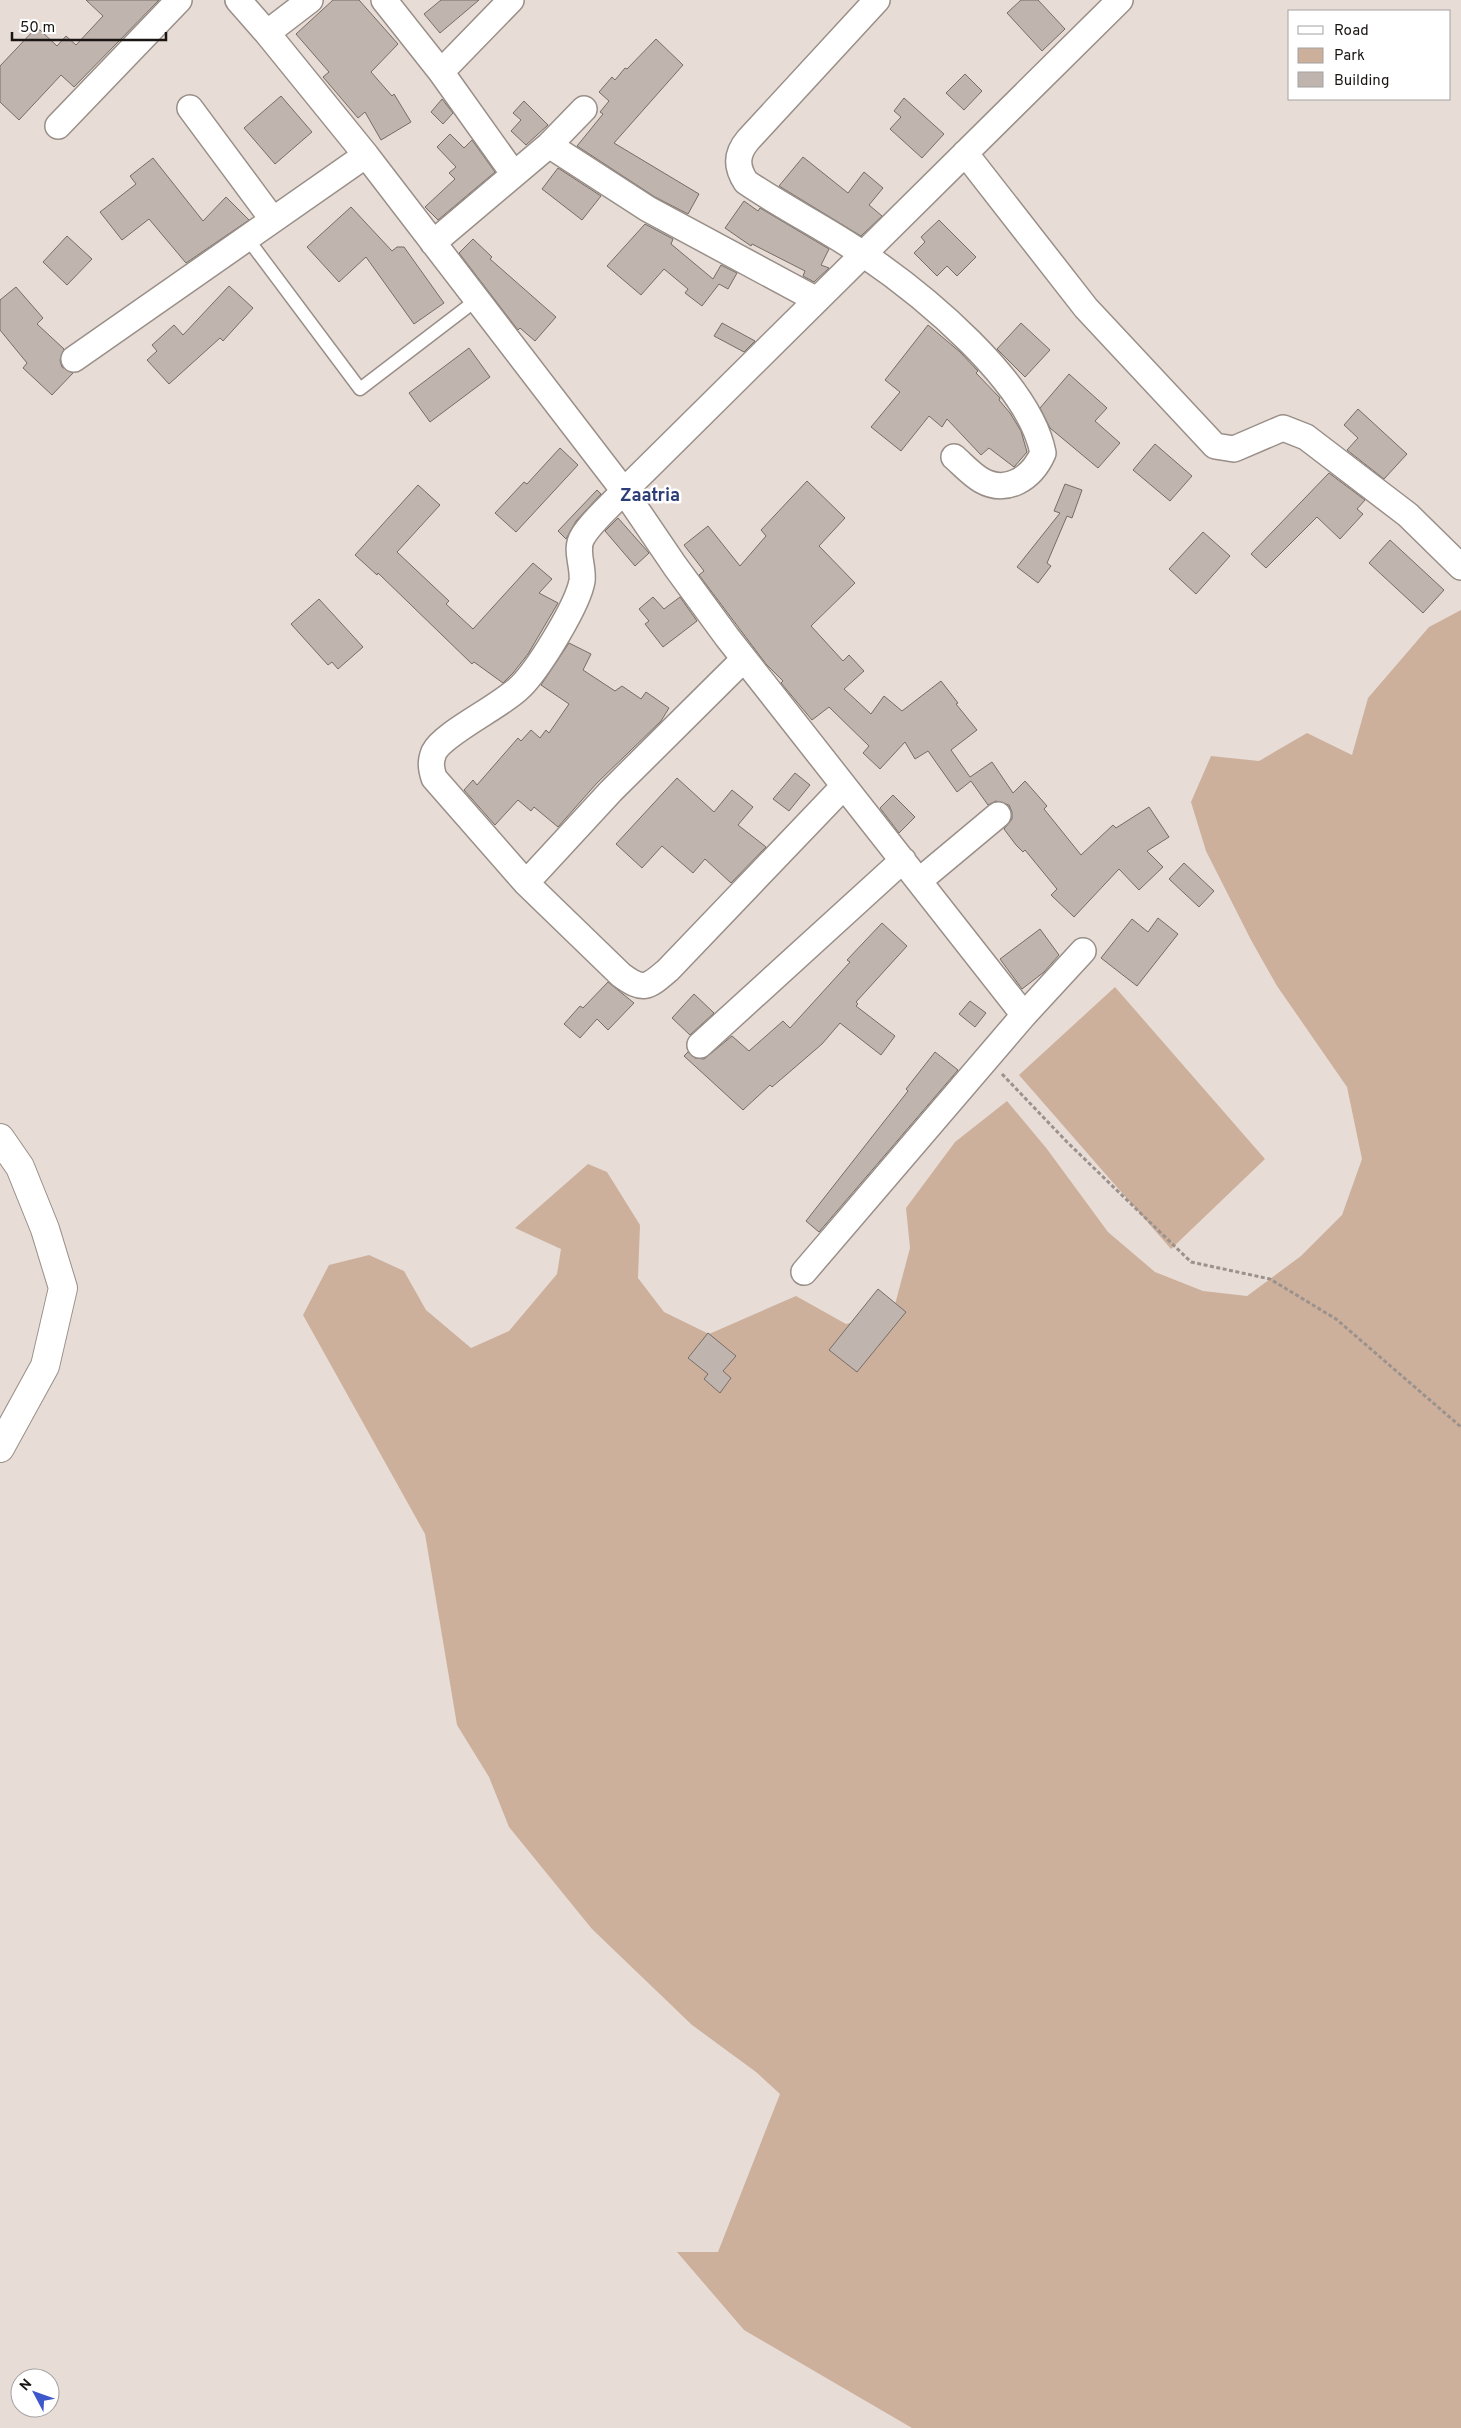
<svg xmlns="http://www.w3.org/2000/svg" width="1461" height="2428" font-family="Overpass,sans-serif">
	<rect width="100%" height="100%" fill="#e8ddd6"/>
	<path fill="#ccb09c" d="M 1461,610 L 1461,2428 L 912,2428 L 744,2330 L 677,2252 L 718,2252 L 780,2094 L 756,2072 L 692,2025 L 592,1929 L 509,1827 L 489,1777 L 457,1725 L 425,1534 L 303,1315 L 329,1265 L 369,1255 L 404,1271 L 426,1310 L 471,1348 L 509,1331 L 557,1274 L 561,1249 L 515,1228 L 588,1164 L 607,1172 L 640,1225 L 638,1278 L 664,1312 L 709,1334 L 796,1296 L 846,1324 L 893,1312 L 910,1248 L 906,1208 L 955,1142 L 1007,1101 L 1047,1149 L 1108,1232 L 1155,1272 L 1203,1291 L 1247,1296 L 1301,1256 L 1342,1215 L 1362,1159 L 1347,1087 L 1277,986 L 1251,940 L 1206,851 L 1191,802 L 1211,756 L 1259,761 L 1307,733 L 1352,755 L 1368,698 L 1429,627 Z
		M 1115,987 L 1265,1159 L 1171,1249 L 1019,1075 Z"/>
	<path fill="#c0b5ae" stroke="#766d66" d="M 86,0 L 159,0 L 74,87 L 61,75 L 19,120 L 0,102 L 0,66 L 34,30 L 40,30 L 57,46 L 66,36 L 76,45 L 103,16 Z
		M 333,0 L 359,0 L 398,44 L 371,72 L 392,96 L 394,94 L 411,122 L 381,140 L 365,112 L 358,118 L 323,77 L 329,72 L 296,34 Z
		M 441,0 L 479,0 L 440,33 L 424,14 Z
		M 1021,0 L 1038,0 L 1065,29 L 1042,51 L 1007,13 Z
		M 656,39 L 683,65 L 614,143 L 699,194 L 688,214 L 655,197 L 577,146 L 603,114 L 600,112 L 609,101 L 599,92 L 612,77 L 615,80 L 625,68 L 627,69 Z
		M 965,74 L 982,91 L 964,110 L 946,93 Z
		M 281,96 L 312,132 L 275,164 L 244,128 Z
		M 904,98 L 944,134 L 922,158 L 890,129 L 901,117 L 894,111 Z
		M 442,99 L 453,113 L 443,124 L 431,112 Z
		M 524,101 L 548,125 L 526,145 L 511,131 L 521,120 L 513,113 Z
		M 450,134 L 464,148 L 472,140 L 495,172 L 438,220 L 425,207 L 455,179 L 449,173 L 456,167 L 437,147 Z
		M 803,157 L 848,193 L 864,172 L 883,188 L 869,205 L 882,216 L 861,236 L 779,186 Z
		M 153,158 L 203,221 L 226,197 L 249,220 L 186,263 L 149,219 L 122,240 L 100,212 L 136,184 L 130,176 Z
		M 558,168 L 601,196 L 582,220 L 542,189 Z
		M 744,201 L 758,211 L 760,208 L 829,249 L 821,265 L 829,268 L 814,282 L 803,276 L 805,271 L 752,244 L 751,246 L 725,228 Z
		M 351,207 L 392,251 L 397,247 L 404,247 L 444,303 L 414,324 L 366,257 L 339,282 L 307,247 Z
		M 939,220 L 976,257 L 957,276 L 947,266 L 937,276 L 914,253 L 925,242 L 921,237 Z
		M 645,224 L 673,239 L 671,244 L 713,279 L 721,265 L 737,273 L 728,289 L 719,284 L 702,306 L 685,293 L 688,289 L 664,269 L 641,295 L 607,266 Z
		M 67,236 L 92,259 L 67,285 L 43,262 Z
		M 473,239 L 492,257 L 490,259 L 556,317 L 535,341 L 520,328 L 518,330 L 459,253 Z
		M 229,286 L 253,308 L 223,341 L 220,338 L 169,384 L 147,360 L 157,351 L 152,345 L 174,325 L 183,335 Z
		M 16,287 L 43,318 L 37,324 L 64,349 L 60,360 L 62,367 L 73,373 L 52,395 L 23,368 L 27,363 L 0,330 L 0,300 Z
		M 722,323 L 755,341 L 744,352 L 714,336 Z
		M 1021,323 L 1050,350 L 1025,377 L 997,349 Z
		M 928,325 L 960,352 L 978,371 L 976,373 L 1000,398 L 999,400 L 1010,413 L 1021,431 L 1027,452 L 1014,467 L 989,448 L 981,455 L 947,419 L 942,427 L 929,416 L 901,451 L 871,427 L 900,392 L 885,380 Z
		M 469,348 L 490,377 L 430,422 L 409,393 Z
		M 1069,374 L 1107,408 L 1095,421 L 1120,443 L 1098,468 L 1050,428 L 1040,408 Z
		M 1358,409 L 1407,454 L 1384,479 L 1347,450 L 1358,438 L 1344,425 Z
		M 1155,444 L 1192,476 L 1170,501 L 1133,470 Z
		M 560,448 L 578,465 L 516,532 L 495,513 L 524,482 L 527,484 Z
		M 1329,473 L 1365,500 L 1357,509 L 1363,514 L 1340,539 L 1317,517 L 1266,568 L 1251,554 Z
		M 807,481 L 845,518 L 819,546 L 855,583 L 811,626 L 843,661 L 849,655 L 864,671 L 844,689 L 871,714 L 884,696 L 902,711 L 941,681 L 958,703 L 956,704 L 977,730 L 951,750 L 970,777 L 992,762 L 1013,793 L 1025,781 L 1047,806 L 1044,809 L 1081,855 L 1113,825 L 1116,828 L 1149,807 L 1169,837 L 1147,851 L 1163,867 L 1139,890 L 1119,869 L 1074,917 L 1051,895 L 1057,889 L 1025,850 L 1023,852 L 1016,845 L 1004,829 L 1012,819 L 1012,812 L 1009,805 L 996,801 L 988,805 L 971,781 L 957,792 L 928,751 L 915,759 L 905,742 L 880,769 L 863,753 L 869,746 L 829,707 L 812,720 L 781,683 L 783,681 L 766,664 L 699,575 L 704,571 L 684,545 L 708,526 L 740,566 L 766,536 L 761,530 Z
		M 1065,484 L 1082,490 L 1072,518 L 1067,516 L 1047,563 L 1051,566 L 1038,583 L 1017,567 L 1060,513 L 1054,511 Z
		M 418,485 L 440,505 L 397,552 L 449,601 L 446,604 L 473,629 L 533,563 L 552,579 L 539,593 L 558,603 L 528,654 L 513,673 L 503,683 L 474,662 L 472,664 L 378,573 L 377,575 L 355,555 Z
		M 597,490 L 601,494 L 576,521 L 566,539 L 558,531 Z
		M 618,518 L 649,553 L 635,566 L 605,531 Z
		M 1203,532 L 1230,556 L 1196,594 L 1169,569 Z
		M 1390,540 L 1444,590 L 1423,613 L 1369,563 Z
		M 653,597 L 664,609 L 680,597 L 697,621 L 663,647 L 645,624 L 649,621 L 639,609 Z
		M 319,599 L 363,647 L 338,669 L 332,662 L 328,665 L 291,624 Z
		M 569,643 L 591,654 L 583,670 L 615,691 L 622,686 L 641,699 L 646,692 L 669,708 L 661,721 L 597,783 L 558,827 L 534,807 L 531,811 L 518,800 L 495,825 L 464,790 L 473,780 L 477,785 L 518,738 L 521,741 L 531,730 L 540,738 L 546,730 L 549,733 L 569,704 L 541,685 Z
		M 795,773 L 810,785 L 789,811 L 773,799 Z
		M 677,778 L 714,812 L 732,790 L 753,807 L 738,825 L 766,847 L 731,883 L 705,859 L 693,873 L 662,846 L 642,868 L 616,844 Z
		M 893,795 L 915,817 L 899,833 L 880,808 Z
		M 1184,863 L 1214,891 L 1199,907 L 1169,879 Z
		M 1158,918 L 1178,934 L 1137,986 L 1101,958 L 1132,919 L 1148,932 Z
		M 882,923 L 907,946 L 856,1002 L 858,1004 L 856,1006 L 895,1036 L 881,1055 L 840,1023 L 822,1044 L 772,1087 L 770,1085 L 743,1110 L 684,1056 L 688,1052 L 695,1058 L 704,1059 L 732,1036 L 749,1051 L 783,1021 L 790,1028 L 850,962 L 847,960 Z
		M 1040,929 L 1059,955 L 1044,972 L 1022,989 L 1000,959 Z
		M 608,982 L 634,1003 L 608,1030 L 597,1019 L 580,1038 L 564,1024 L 580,1006 L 583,1008 Z
		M 694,994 L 714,1013 L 690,1035 L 672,1018 Z
		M 970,1001 L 986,1013 L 975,1027 L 959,1014 Z
		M 935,1052 L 958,1070 L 819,1232 L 806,1221 L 908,1091 L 906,1089 Z
		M 878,1289 L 906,1312 L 857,1372 L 829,1350 Z
		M 708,1333 L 736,1356 L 723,1371 L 731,1378 L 720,1393 L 704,1379 L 708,1374 L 688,1358 Z"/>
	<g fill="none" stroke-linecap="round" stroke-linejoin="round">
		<g stroke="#998f88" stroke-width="15">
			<path id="service" d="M 247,238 L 360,389 L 479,298"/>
		</g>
		<g stroke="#998f88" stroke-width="28">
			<path id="minor" d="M 238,0 L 267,33 L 366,155 L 624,491 L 675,566 L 727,637 L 1024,1015
				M 384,0 L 441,72 L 513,173
				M 877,0 L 748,140 C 736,154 736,167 746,182 C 784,208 825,228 863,254 C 922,294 1029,381 1043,453 C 1032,478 1007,495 981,480 C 971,474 962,464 954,457
				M 267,33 L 310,0
				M 441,72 L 511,0
				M 190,108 L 273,220
				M 58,126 L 179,0
				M 549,145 L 648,209 L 817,300
				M 965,153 L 1086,308 L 1215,446 L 1234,449 L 1283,428 L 1306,437 L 1408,515 L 1461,567
				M 433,243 L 549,145 L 584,109
				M 74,359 L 366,155
				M 844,786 L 668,970 C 648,987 644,992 621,975 L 526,883 L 434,778 C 431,768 430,762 434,752 C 444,732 505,705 524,683 C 541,664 578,605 582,581 C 584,566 574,549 583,536 C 592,521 612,504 624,491 L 1120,0
				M 919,881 L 998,815
				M 526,883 L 611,791 L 744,659
				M 700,1045 L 903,860
				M 804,1272 L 1024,1015 L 1083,951"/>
		</g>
		<g stroke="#998f88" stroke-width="30">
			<path id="tertiary" d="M 0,1138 L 20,1167 L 45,1229 L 63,1288 L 45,1366 L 0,1448"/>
		</g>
		<path stroke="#9b928d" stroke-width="3" stroke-dasharray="4 2.5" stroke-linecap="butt" d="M 1002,1074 L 1067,1142 L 1191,1262 L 1270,1279 L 1336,1319 L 1461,1427"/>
		<use href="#service" stroke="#fff" stroke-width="12"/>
		<use href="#minor" stroke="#fff" stroke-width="25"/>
		<use href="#tertiary" stroke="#fff" stroke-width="28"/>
	</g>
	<g text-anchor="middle" stroke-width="5" stroke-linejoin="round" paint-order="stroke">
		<g font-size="18" font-weight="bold" fill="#2d3e77" stroke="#fff">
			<text x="650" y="501">Zaatria</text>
		</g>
	</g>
	<rect x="1288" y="10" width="162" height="90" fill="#ffffff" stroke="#a3a1a1"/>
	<rect x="1298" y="26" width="25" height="8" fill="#ffffff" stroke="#a3a1a1"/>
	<text x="1334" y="35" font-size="15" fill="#191513">Road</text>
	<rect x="1298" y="48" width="25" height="15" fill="#ccb09c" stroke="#a3a1a1"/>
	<text x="1334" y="60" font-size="15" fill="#191513">Park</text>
	<rect x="1298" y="72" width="25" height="15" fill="#c0b5ae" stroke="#a3a1a1"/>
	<text x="1334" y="85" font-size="15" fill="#191513">Building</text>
	<g transform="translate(35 2393) rotate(311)"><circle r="24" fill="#ffffff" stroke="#a3a1a1"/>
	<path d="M0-4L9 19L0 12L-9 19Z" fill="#3c58ca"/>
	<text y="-8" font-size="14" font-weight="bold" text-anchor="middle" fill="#191513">N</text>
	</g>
	<path d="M12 32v8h154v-8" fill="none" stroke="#191513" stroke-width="2.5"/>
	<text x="20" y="32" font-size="15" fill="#191513" stroke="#ffffff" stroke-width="4" paint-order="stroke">50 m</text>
</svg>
